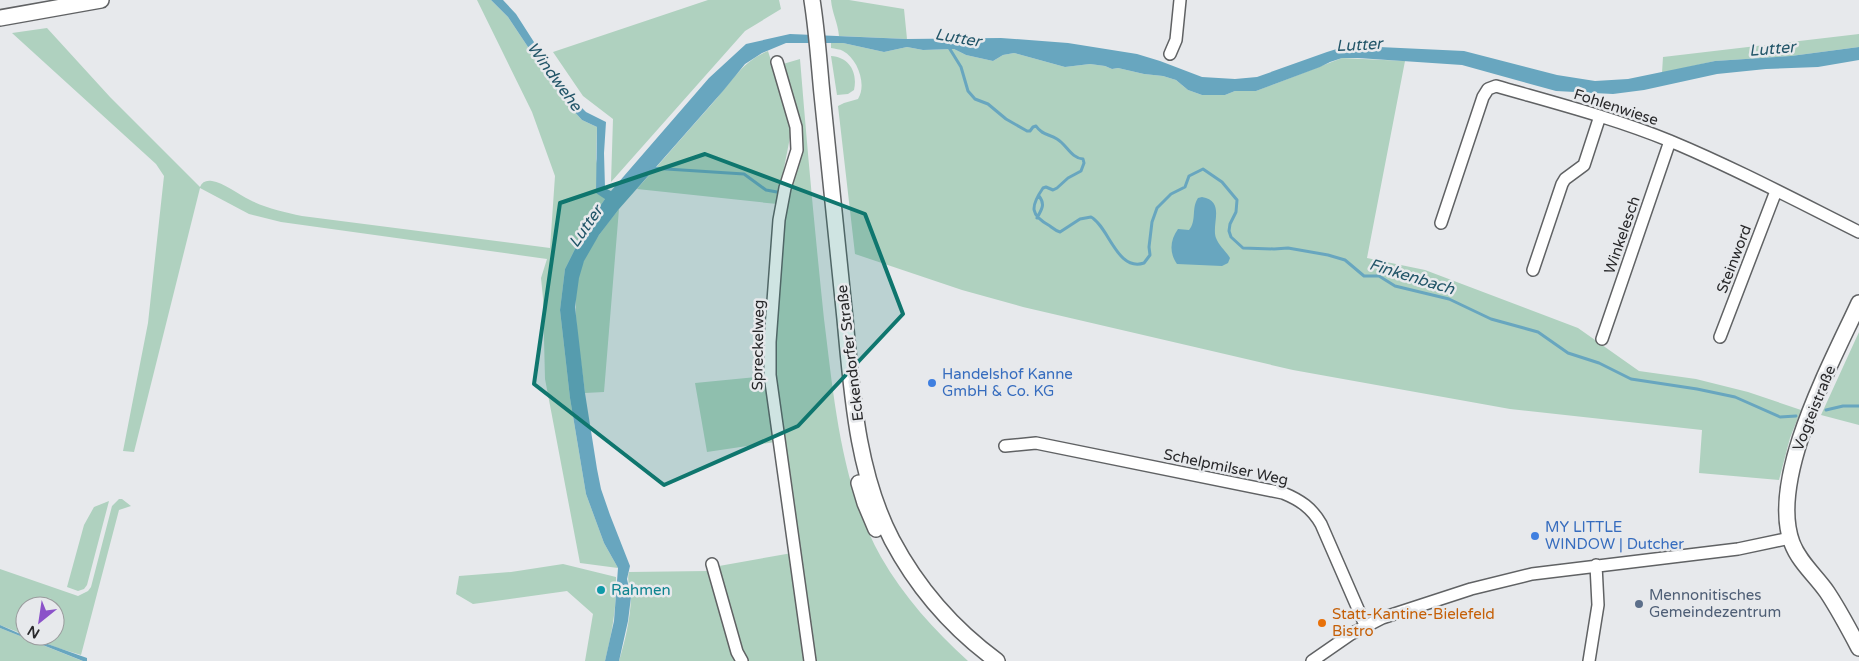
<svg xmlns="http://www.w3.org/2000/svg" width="1859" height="661" font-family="'Varela Round',sans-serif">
	<rect width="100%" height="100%" fill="#e7e9ec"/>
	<path fill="#afd1bf" d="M 477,0 L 491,0 L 508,17 L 562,98 L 582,120 L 597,127 L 596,159 L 605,199 L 587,225 L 565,269 L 560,310 L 570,398 L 586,494 L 604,543 L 618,568 L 580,563 L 545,379 L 543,298 L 541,278 L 547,259 L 281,222 L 249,214 L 200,188 L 134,452 L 123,451 L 148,323 L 164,176 L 156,164 L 12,33 L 47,28 L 110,97 L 200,187 C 202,182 206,180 212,181 C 223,182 239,195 250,200 C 266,208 284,212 302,216 L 550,248 L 555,176 L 532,112 Z
		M 708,0 L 779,0 L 781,9 L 745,31 L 611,182 L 613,119 L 583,96 L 553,52 Z
		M 831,0 L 849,0 L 904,9 L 907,39 L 839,36 C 838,23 832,13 831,0 Z
		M 1859,34 L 1859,47 L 1791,56 L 1715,61 L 1662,73 L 1663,57 Z
		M 831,43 L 843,43 L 884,52 L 907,47 L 923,50 L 954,49 L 966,55 L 993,61 L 1003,55 L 1014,53 L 1065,67 L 1090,64 L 1105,66 L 1112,69 L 1118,68 L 1144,74 L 1163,76 L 1176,80 L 1188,90 L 1202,95 L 1225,95 L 1235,91 L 1256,91 L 1342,58 L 1405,61 L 1367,258 L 1425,270 L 1578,328 L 1639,371 L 1696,379 L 1748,392 L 1801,410 L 1790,438 L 1779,480 L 1699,473 L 1702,430 L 1510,409 L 1293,370 L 1023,307 L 962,290 L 855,254 L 838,106 L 844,103 L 858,99 C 867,85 858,59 843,51 C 840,49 835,49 831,48 Z
		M 768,51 L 792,127 L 777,204 L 637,189 C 662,161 686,133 711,105 C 729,85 742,61 768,51 Z
		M 831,56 C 849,57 858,72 854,90 L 848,94 L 837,95 Z
		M 800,59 C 807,146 815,233 824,319 C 834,398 841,486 881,557 C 904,597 934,630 968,661 L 813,661 L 773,396 L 781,232 L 789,190 L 802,149 L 783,64 Z
		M 619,209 L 604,392 L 585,393 C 581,353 567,298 584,260 C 593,241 606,226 619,209 Z
		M 1859,332 L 1859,425 L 1821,415 Z
		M 767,376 L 775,442 L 707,452 L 695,383 Z
		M 119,499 L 122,499 L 131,506 L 119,510 L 81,655 L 58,648 L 27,636 L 55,636 L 55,606 L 25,606 L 25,635 L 0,625 L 0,569 L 78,596 L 88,591 L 91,587 L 112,506 Z
		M 109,501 L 87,585 L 84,589 L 78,591 L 67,587 L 84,525 L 94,507 Z
		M 792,553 L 807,661 L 745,661 L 743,658 L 719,566 Z
		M 563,564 L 616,577 C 617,606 612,633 605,661 L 585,661 L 593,614 L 567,591 L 473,604 L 456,594 L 459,576 L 511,572 Z
		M 708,571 L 737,661 L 619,661 C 625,641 630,620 631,599 C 632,590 626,582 629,572 Z
		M 0,628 L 80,660 L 83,661 L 0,661 Z"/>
	<path fill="#68a6bf" d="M 491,0 L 503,0 L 516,14 L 566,92 L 586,112 L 606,122 L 604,153 L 605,188 L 611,191 L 709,78 L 746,44 L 790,34 L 907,39 L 1001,38 L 1068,43 L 1137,54 L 1160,61 L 1202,77 L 1235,79 L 1257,77 L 1327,52 L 1343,47 L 1358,46 L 1464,51 L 1557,75 L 1595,81 L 1628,79 L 1715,61 L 1791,56 L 1859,47 L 1859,60 L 1818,67 L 1766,69 L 1717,74 L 1644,90 L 1613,94 L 1556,91 L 1462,65 L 1358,58 L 1342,58 L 1330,62 L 1320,67 L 1256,91 L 1235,91 L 1225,95 L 1202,95 L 1188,90 L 1176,80 L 1163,76 L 1144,74 L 1118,68 L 1112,69 L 1105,66 L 1090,64 L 1065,67 L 1014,53 L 1003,55 L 993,61 L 966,55 L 954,49 L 923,50 L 907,47 L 884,52 L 843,43 L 786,43 L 762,53 L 745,64 L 723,91 L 619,209 L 599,235 L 584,261 L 579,278 L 575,307 L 585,393 L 597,469 L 601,489 L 610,515 L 630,566 L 627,579 L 631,597 L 628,621 L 619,661 L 605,661 L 614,621 L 618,568 L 604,543 L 586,494 L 570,398 L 560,310 L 565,269 L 587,225 L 605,199 L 596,193 L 597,127 L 582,120 L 562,98 L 508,17 Z
		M 1202,197 C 1226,201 1211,224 1216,238 C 1219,246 1226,251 1230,258 L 1228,263 L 1222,266 L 1177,264 C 1169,253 1170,240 1178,229 L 1189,230 C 1197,221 1191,208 1198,198 Z
		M 0,625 L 25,636 L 87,658 L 87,661 L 83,661 L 0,628 Z"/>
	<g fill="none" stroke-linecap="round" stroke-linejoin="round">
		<path stroke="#68a6bf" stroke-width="3" d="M 948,46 L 961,67 L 968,91 L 975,99 L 988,104 L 1006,119 L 1027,131 L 1030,131 L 1033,127 L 1036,126 C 1042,135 1049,134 1057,139 C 1067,145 1071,158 1083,159 L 1084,163 L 1081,171 L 1068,178 L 1057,188 L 1053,190 L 1046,187 L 1043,188 C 1030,207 1030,215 1050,226 C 1054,229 1056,231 1060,232 L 1080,219 L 1091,217 C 1109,227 1117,272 1144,263 L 1150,255 L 1149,247 L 1152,222 L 1157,208 L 1171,194 L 1185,187 L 1189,176 L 1203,169 L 1222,182 L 1237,200 L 1236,212 L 1230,224 L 1229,231 L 1231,237 L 1243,248 L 1274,249 L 1288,248 L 1328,255 L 1345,260 L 1364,276 L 1379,276 L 1395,286 L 1449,299 L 1491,319 L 1538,332 L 1568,353 L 1599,363 L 1631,379 L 1697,389 L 1735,397 L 1780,417 L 1796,416
			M 651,168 L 744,174 L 766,190 L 777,192
			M 1037,218 C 1041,210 1046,205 1039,196
			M 1826,410 L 1843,406 L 1859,406"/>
		<g stroke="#606264" stroke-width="14">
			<path id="street" d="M 1170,54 L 1176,40 L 1180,0
				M 777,62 L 796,127 L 797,150 L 785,188 L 779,220 L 770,342 L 770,375 L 810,661
				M 1441,223 L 1483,97 L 1488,89 L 1496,86 C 1555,103 1614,118 1670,141 C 1735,168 1797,201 1859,232
				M 1533,270 L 1562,184 L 1565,179 L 1584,165 L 1600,116
				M 1720,337 L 1776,191
				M 1602,339 L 1670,141
				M 1005,446 L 1036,443 L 1283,493 C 1300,500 1312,508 1321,524 L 1365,625
				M 712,564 L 737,652 L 742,661
				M 1312,661 L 1351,634 L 1382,618 L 1471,589 L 1532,574 L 1738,549 L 1790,538
				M 1589,661 L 1598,605 L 1596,565"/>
		</g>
		<g stroke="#606264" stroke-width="18">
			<path id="secondary" d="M 812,0 C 817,31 819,63 822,94 C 830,169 837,244 845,319 C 852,393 857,473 892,540 C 918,589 952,628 997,661
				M 0,18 L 101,0
				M 1859,303 C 1832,362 1768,479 1792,543 C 1799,562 1816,576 1827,592 C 1839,610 1849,629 1859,648
				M 859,483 L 865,503 L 876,529"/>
		</g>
		<use href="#street" stroke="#fff" stroke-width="11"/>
		<use href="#secondary" stroke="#fff" stroke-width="15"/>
	</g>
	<path fill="#0f766e" fill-opacity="0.2" stroke="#0f766e" stroke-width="4" stroke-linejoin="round" d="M 705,154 L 865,214 L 903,314 L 798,426 L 664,485 L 534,384 L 560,203 Z"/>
	<g fill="#3f7fe0" stroke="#e7e9ec" stroke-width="2">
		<circle cx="932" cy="383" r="5"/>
		<circle cx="1535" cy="536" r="5"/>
	</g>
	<circle fill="#0f9aa8" stroke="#e7e9ec" stroke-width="2" cx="601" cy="590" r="5"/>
	<circle fill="#5c6f8a" stroke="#e7e9ec" stroke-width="2" cx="1639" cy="604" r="5"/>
	<circle fill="#e8710a" stroke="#e7e9ec" stroke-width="2" cx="1322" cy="623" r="5"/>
	<g text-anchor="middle" stroke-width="5" stroke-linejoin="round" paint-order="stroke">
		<g font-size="15" fill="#28282a" stroke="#e7e9ec">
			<text transform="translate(1616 107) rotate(18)" y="5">Fohlenwiese</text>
			<text transform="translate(1622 235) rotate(-71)" y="5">Winkelesch</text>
			<text transform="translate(1734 259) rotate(-69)" y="5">Steinword</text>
			<text transform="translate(758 345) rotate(-89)" y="5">Spreckelweg</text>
			<text transform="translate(850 353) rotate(-97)" y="5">Eckendorfer Straße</text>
			<text transform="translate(1814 408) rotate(-68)" y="5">Vogteistraße</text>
			<text transform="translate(1226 467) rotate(12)" y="5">Schelpmilser Weg</text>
		</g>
		<g font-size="15" fill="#366cbe" stroke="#e7e9ec" text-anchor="start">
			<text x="942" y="379">Handelshof Kanne<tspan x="942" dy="17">GmbH &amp; Co. KG</tspan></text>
			<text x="1545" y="532">MY LITTLE<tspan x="1545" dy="17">WINDOW | Dutcher</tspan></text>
		</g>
		<g font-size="15" fill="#0d838f" stroke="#e7e9ec" text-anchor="start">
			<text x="611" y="595">Rahmen</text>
		</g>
		<g font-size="15" fill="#4e5e75" stroke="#e7e9ec" text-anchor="start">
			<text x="1649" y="600">Mennonitisches<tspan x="1649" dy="17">Gemeindezentrum</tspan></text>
		</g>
		<g font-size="15" fill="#c56008" stroke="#e7e9ec" text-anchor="start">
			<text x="1332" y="619">Statt-Kantine-Bielefeld<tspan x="1332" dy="17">Bistro</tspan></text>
		</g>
		<g font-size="16" font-style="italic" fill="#225568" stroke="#e7e9ec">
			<text transform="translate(958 37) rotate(10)" y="6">Lutter</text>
			<text transform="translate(1359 44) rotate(-3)" y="6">Lutter</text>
			<text transform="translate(1772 48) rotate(-5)" y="6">Lutter</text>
			<text transform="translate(555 76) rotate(54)" y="6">Windwehe</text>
			<text transform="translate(585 226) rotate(-55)" y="6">Lutter</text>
			<text transform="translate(1412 276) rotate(17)" y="6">Finkenbach</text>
		</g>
	</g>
	<g transform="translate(40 621) rotate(210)"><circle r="24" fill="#e7e9ec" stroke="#9b9c9e"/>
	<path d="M0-4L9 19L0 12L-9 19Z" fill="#8b52c9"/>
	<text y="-8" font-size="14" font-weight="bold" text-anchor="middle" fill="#28282a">N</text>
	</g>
</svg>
